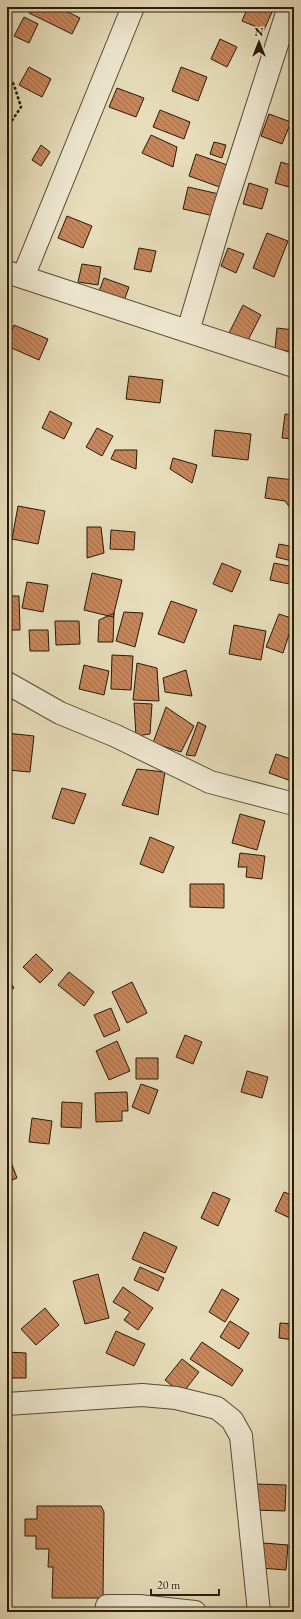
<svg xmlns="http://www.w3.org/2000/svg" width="301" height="1619" font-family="'EB Garamond',serif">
	<defs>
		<pattern id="building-back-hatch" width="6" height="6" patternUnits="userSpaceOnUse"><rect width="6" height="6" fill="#c88659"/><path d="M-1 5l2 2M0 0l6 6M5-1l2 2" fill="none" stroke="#a26d48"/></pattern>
	</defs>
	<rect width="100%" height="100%" fill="#e7ddba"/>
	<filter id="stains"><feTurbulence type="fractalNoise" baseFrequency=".005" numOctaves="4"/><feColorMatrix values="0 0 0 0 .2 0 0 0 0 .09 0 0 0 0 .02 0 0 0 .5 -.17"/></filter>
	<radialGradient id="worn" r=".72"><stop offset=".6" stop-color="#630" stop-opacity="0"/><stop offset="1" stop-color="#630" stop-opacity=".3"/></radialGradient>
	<path fill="url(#building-back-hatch)" stroke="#271a0a" d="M 32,7 L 58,7 L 80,18 L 72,34 L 29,13 Z
		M 248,7 L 261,7 L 272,12 L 264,30 L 242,21 Z
		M 24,17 L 38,24 L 29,43 L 14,36 Z
		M 220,39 L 237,47 L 227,67 L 211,59 Z
		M 29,67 L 51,79 L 42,97 L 19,85 Z
		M 181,67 L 207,77 L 198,101 L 172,91 Z
		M 117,88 L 144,98 L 136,117 L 109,107 Z
		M 160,110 L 190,122 L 184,139 L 153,127 Z
		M 269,114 L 291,122 L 282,144 L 261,136 Z
		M 151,135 L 177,147 L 173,167 L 142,153 Z
		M 214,142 L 226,145 L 222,158 L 210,154 Z
		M 41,145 L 50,152 L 41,166 L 32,160 Z
		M 196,154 L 233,167 L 225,189 L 189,176 Z
		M 281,162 L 294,166 L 289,187 L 275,183 Z
		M 249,183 L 268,189 L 262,209 L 243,204 Z
		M 188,187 L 219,194 L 214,216 L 183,209 Z
		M 67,216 L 92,226 L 83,248 L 58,238 Z
		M 267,233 L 288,241 L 274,277 L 253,268 Z
		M 139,248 L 156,251 L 151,272 L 134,269 Z
		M 228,248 L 244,254 L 236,273 L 221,266 Z
		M 82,264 L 101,267 L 98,285 L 78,282 Z
		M 104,278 L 129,287 L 121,309 L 96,299 Z
		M 243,305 L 261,315 L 246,344 L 228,335 Z
		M 14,325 L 48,339 L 39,360 L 7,346 L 7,341 Z
		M 277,328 L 294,330 L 294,352 L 275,349 Z
		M 129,376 L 163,380 L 160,403 L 126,399 Z
		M 50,411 L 72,423 L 64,439 L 42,428 Z
		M 285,414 L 294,415 L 294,439 L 282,438 Z
		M 97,428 L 113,436 L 102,456 L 86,447 Z
		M 215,430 L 251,434 L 248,460 L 212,456 Z
		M 115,450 L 137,450 L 136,469 L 111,459 Z
		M 173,458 L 197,465 L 192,483 L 170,469 Z
		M 268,477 L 294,480 L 294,513 L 285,501 L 265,498 Z
		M 18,506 L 45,511 L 38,544 L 12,539 Z
		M 87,527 L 101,527 L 104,553 L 87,558 Z
		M 111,530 L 135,532 L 134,550 L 110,549 Z
		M 279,544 L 294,547 L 292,561 L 276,557 Z
		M 222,563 L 241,571 L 232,592 L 213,584 Z
		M 274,563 L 294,567 L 294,585 L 270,580 Z
		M 92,573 L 122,580 L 113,617 L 84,610 Z
		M 27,582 L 48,585 L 43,612 L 22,608 Z
		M 7,596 L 19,596 L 20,630 L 7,630 Z
		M 171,601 L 197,610 L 184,643 L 158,634 Z
		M 124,612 L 143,613 L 135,647 L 116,641 Z
		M 114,613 L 113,642 L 98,642 L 99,620 Z
		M 279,614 L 294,619 L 283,653 L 266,647 Z
		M 55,621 L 79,621 L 80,644 L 56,645 Z
		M 234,625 L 266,631 L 261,660 L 229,654 Z
		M 29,630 L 48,630 L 49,651 L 30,651 Z
		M 112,655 L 133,656 L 131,690 L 111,689 Z
		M 137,663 L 157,668 L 159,701 L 133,700 Z
		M 84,665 L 109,671 L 104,695 L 79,689 Z
		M 186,670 L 192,696 L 165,692 L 163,678 Z
		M 134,703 L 152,704 L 150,734 L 136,736 Z
		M 166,707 L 194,726 L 181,752 L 153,743 Z
		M 198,722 L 206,726 L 195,756 L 186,755 Z
		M 7,733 L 34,736 L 30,772 L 7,770 Z
		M 276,754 L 294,760 L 294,782 L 269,773 Z
		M 137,769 L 165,772 L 158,815 L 122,805 Z
		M 62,788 L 86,794 L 74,824 L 52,818 Z
		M 240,814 L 265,821 L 257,850 L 232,843 Z
		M 150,837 L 174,847 L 163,873 L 140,864 Z
		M 240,853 L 265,856 L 262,879 L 246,877 L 247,867 L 238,867 Z
		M 294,858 L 294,910 L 290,908 Z
		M 190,884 L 224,884 L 224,908 L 190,907 Z
		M 36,954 L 53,970 L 40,983 L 23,967 Z
		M 69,972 L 94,992 L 84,1006 L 58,985 Z
		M 7,977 L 14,988 L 7,992 Z
		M 132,982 L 147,1013 L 127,1023 L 112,992 Z
		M 111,1008 L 120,1030 L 104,1037 L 94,1015 Z
		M 185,1035 L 202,1042 L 193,1064 L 176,1057 Z
		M 117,1041 L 130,1071 L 109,1080 L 96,1051 Z
		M 136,1058 L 158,1058 L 158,1079 L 136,1079 Z
		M 247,1071 L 268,1077 L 262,1098 L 241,1092 Z
		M 141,1084 L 158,1090 L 149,1114 L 132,1107 Z
		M 127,1092 L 128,1111 L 122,1111 L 122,1121 L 96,1122 L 95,1093 Z
		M 62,1102 L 82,1103 L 81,1128 L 61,1127 Z
		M 32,1118 L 52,1121 L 49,1144 L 29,1142 Z
		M 7,1151 L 17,1178 L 7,1182 Z
		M 213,1192 L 230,1199 L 218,1226 L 201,1218 Z
		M 284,1192 L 294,1196 L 294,1220 L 275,1211 Z
		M 144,1232 L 177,1247 L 165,1273 L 132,1259 Z
		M 140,1267 L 164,1278 L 158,1291 L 134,1280 Z
		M 98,1274 L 109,1318 L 85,1324 L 73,1281 Z
		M 123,1287 L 153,1308 L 138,1330 L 124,1320 L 130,1312 L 113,1302 Z
		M 222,1289 L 239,1299 L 225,1322 L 209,1312 Z
		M 45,1308 L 59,1325 L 36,1345 L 21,1329 Z
		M 230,1321 L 249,1333 L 239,1349 L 220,1337 Z
		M 280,1323 L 294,1324 L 294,1340 L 279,1338 Z
		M 116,1331 L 145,1344 L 134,1366 L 106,1353 Z
		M 202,1342 L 243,1370 L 232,1386 L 190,1359 Z
		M 7,1352 L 26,1353 L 26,1378 L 7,1378 Z
		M 182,1359 L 199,1372 L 182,1394 L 165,1380 Z
		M 255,1484 L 286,1485 L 285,1511 L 254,1510 Z
		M 294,1491 L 294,1515 L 290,1515 Z
		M 37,1506 L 101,1506 L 104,1512 L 103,1598 L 52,1598 L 53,1567 L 48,1567 L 49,1549 L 36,1549 L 36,1536 L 25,1536 L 25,1519 L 37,1519 Z
		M 263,1543 L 288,1545 L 286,1570 L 261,1568 Z"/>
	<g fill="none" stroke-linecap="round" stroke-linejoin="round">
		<g stroke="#574b36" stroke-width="24">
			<path id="street" d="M 7,272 L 294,366
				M 23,277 L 133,7
				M 188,331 L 224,209 L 289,7
				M 7,683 L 60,713 L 116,736 L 210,782 L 294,804
				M 7,1404 L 142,1395 L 176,1398 L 217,1408 L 232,1420 L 241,1436 L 259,1612
				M 107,1606 L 139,1606 L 195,1612"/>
		</g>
		<path stroke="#271a0a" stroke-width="2.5" stroke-dasharray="3 2" stroke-linecap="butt" d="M 7,74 L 14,85 L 21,107 L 7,128"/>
		<use href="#street" stroke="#efe9d2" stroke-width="22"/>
	</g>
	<rect width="301" height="1619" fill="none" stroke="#e7ddba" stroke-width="24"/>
	<rect x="8" y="8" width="285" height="1603" fill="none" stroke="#271a0a" stroke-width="2"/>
	<rect x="12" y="12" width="277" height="1595" fill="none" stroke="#271a0a"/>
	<g transform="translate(259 42)" stroke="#efe9d2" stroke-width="3" paint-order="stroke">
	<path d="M0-3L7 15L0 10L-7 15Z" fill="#271a0a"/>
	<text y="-6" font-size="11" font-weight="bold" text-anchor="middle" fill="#271a0a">N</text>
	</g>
	<path d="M151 1589v6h68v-6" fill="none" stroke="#271a0a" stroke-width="2"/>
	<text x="157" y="1589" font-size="12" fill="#271a0a" stroke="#efe9d2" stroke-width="3" paint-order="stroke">20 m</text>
	<rect width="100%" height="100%" filter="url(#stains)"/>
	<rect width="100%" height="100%" fill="url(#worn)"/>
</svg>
